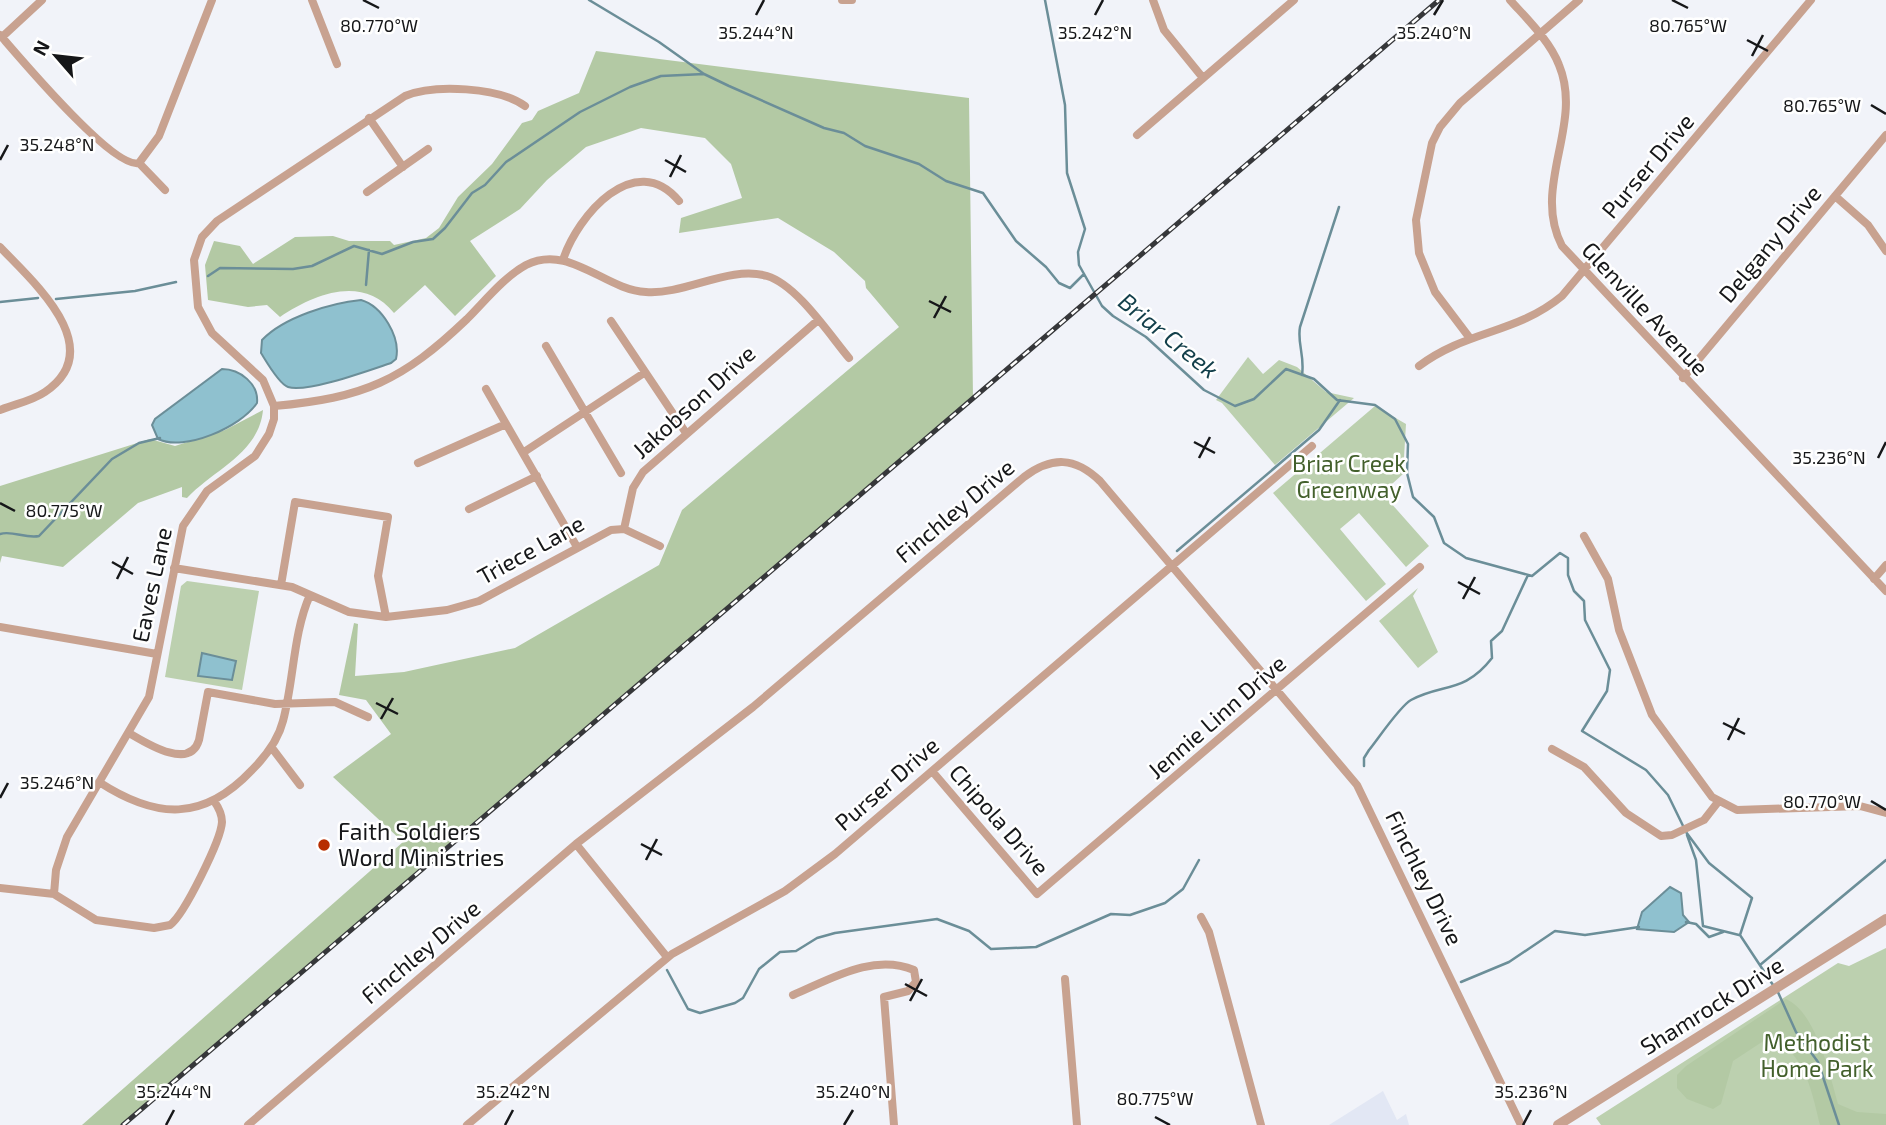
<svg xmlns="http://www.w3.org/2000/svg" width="1886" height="1125" font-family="'Exo 2',sans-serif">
	<rect width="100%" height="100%" fill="#f1f3f9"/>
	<path fill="#e2e7f4" d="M 1383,1091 L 1397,1120 L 1406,1114 L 1409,1125 L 1329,1125 Z"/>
	<path fill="#bcd0af" d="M 1248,357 L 1263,374 L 1279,360 L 1297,367 L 1326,392 L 1354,398 L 1275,465 L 1222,403 L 1216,400 Z
		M 1375,406 L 1406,424 L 1403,474 L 1382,493 L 1429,546 L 1406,567 L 1359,513 L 1340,529 L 1386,584 L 1366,601 L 1273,493 Z
		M 187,581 L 259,591 L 242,690 L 165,677 L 181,586 Z
		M 1418,588 L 1413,596 L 1438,652 L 1418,668 L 1379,621 Z
		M 1886,948 L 1886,1125 L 1601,1125 L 1596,1118 L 1838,963 L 1849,966 Z"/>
	<path fill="#b3c9a4" d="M 596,51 L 969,98 L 973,397 L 122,1125 L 82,1125 L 403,842 L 333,777 L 391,734 L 366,700 L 339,695 L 354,623 L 358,624 L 355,676 L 404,672 L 515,648 L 659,565 L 682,510 L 899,327 L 866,288 L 865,281 L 834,252 L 778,218 L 679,233 L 681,218 L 742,198 L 731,164 L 705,138 L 641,128 L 586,147 L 547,180 L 520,209 L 470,241 L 496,276 L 455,316 L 425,285 L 394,313 C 363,275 316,293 280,317 L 267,305 L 248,307 L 208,300 L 205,265 L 214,241 L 240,246 L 253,264 L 295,237 L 333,236 L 349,241 L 390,241 L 394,245 L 426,238 L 439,228 L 458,197 L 492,164 L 522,123 L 532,120 L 538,111 L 579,93 Z
		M 263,410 C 259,453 215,469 187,498 L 182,497 L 182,487 L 138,503 L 63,567 L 2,556 L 0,563 L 0,486 L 150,439 L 175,446 L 225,430 Z
		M 1786,999 C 1816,1012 1830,1075 1838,1104 L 1857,1112 L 1886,1114 L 1886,1125 L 1820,1125 C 1812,1093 1804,1044 1765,1040 L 1733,1061 L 1721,1104 L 1713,1109 L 1687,1099 L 1677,1088 L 1677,1075 L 1686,1066 Z"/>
	<path fill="#8fc1cf" stroke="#6b8e98" stroke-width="2" d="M 361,300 C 382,306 401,337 396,359 L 391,363 C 370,370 307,393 288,387 C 279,384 266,361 261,353 L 262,340 C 284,317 331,303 361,300 Z
		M 222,369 C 240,369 259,384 257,403 C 241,427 184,452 158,439 L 152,425 L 155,419 Z
		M 202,653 L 236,661 L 232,680 L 198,676 Z
		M 1670,887 L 1681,893 L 1683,915 L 1689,922 L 1674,932 L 1637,929 L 1642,912 Z"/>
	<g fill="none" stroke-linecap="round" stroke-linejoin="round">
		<path stroke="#6b8e98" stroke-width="2.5" d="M 589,0 L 659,42 L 704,74 L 729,86 L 824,128 L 844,133 L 865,146 L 919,164 L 946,181 L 983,193 L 1016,241 L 1046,267 L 1059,283 L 1070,288 L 1084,274
			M 1045,0 L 1065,105 L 1067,173 L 1085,229 L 1078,252 L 1079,265 L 1102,306 L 1113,316 L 1146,337 L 1204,390 L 1235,406 L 1254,399 L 1286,369 L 1314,379 L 1337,400 L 1375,405 L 1395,419 L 1408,444 L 1407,473 L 1413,497 L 1434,517 L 1444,543 L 1466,558 L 1532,576 L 1560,553 L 1568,558 L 1568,575 L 1574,591 L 1584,601 L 1585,620 L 1610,670 L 1607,691 L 1582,731 L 1646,770 L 1668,795 L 1686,832 L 1709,863 L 1752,898 L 1740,935
			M 208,276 L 220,268 L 293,269 L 312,266 L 354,246 L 382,254 L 413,242 L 433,239 L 445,228 L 472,193 L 485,185 L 506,162 L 580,112 L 630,87 L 661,76 L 704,74
			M 366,285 L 369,250
			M 56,299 L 135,291 L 176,282
			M 0,302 L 38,298
			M 1302,375 C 1305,356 1297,343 1300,327 L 1339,207
			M 0,534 C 12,530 26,539 39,536 L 112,459 L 139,443 L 160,438
			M 1177,551 L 1319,430 L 1340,400
			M 1364,766 L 1364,758 L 1369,750 C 1378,739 1400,706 1411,700 C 1442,683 1464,694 1492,658 L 1491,641 L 1502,631 L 1528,575
			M 1687,835 L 1696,860 L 1703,926 L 1739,935
			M 1686,922 L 1696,924 L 1709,937 L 1723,932
			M 1740,935 L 1773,985
			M 1760,965 L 1886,860
			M 667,970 L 688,1009 L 700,1013 L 735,1003 L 743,998 L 759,969 L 780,952 L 796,951 L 817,938 L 835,933 L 937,919 L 969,931 L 991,949 L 1036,947 L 1111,914 L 1130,915 L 1165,903 L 1183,889 L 1199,860
			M 1461,982 L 1509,962 L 1555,931 L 1585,935 L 1639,927
			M 1777,990 L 1796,1032 L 1818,1062 L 1839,1125"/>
		<path stroke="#c8a290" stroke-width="8" d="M 312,0 L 337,64
			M 842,0 L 852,0
			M 1153,0 L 1164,30 L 1203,78
			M 1510,0 C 1527,19 1550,41 1559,65 C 1584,125 1531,186 1562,246 L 1886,591
			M 0,35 C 20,58 114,170 139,163
			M 2,37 L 42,0
			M 369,118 L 403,167
			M 1137,135 L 1294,0
			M 139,163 L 159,136 L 212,0
			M 139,163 L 165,190
			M 367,192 L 428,149
			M 1835,196 L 1868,225 L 1886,251
			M 0,247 C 32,281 110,348 45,392 C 32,401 15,404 0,410
			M 563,260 C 577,216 635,148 679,201
			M 611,321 L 686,433
			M 1469,337 L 1435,292 L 1419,253 L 1416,220 L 1432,143 L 1440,127 L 1460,103 L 1579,0
			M 546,346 L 621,473
			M 1419,366 C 1467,330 1516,334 1562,296 L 1811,0
			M 1683,378 L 1886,135
			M 486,389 L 577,547
			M 274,406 C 364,398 402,381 467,319 C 485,301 504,277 526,265 C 569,243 605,290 646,292 C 685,295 729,265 767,276 C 797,285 829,334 849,358
			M 524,452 L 644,373
			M 418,463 L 506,424
			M 469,509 L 537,476
			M 624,529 L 633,488 L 643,472 L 817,321
			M 1584,536 L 1608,579 L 1619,630 L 1652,715 L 1712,797 L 1737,810 L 1860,806 L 1886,813
			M 174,568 L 292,587 L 349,612 L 386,617 L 447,610 L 479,601 L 611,530 L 624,529 L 660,546
			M 1874,579 L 1886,565
			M 281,585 L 295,502 L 388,517 L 378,576 L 386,617
			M 0,627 L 157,654
			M 129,733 C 146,743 190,771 199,740 L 208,692 L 275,704 L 335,702 L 368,717
			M 272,748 L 300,785
			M 1552,749 L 1584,767 L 1626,813 L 1661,836 L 1672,835 L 1704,820 L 1718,802
			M 932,771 L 1037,894 L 1420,567
			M 99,782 C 156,819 203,822 252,770 C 266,756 278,741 283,721 C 294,680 293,633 310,595
			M 576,844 L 667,957
			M 0,888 L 54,894
			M 54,894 L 56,870 L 67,837 L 149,697 L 183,526 L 207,491 L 255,456 L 269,434 L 274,419 L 274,406 L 263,380 L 212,333 L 198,307 L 194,260 L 202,237 L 217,221 L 405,96 C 434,84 499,87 525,106
			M 54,894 L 96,920 L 154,928 L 170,925 C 184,915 221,840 222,822 C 222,814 219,808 214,801
			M 1201,917 L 1209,932 L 1261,1125
			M 1065,979 L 1077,1125
			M 793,995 C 831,979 873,953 914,970 L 916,982 L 908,991 L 884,997 L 894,1125
			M 248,1125 L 576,844 L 753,707 L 1024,477 C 1052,456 1075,457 1100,481 L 1357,785 L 1521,1125
			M 467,1125 L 672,954 L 785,891 L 835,854 L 1312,446"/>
		<path stroke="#c8a290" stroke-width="10" d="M 1558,1125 L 1886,919"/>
		<g stroke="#36373a" stroke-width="5">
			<path id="rail" d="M 123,1125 L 1439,0"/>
		</g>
		<use href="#rail" stroke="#fff" stroke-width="2.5" stroke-dasharray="8" stroke-linecap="butt"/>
	</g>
	<path fill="none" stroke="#161719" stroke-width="2.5" d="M 363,0 L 379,8M 1672,0 L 1688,8M 756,15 L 764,0M 1095,15 L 1103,0M 1434,15 L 1443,0M 1747,40 L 1768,51M 1752,56 L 1763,35M 1871,105 L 1886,114M 0,160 L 8,145M 665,160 L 686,172M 670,177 L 681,155M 929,301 L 951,312M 934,318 L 946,296M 1194,442 L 1215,453M 1199,458 L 1210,437M 1878,458 L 1886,442M 0,503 L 15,511M 112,562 L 133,574M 117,579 L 128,557M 1458,582 L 1480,594M 1463,599 L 1475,577M 376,703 L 398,714M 381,719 L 393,698M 1723,723 L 1745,734M 1728,740 L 1739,718M 0,798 L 8,783M 1871,801 L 1886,810M 641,844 L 662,855M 646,860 L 657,839M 905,984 L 927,996M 910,1001 L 922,979M 1155,1117 L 1170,1125M 166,1125 L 174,1110M 505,1125 L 513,1110M 844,1125 L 853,1110M 1523,1125 L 1531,1110"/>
	<circle fill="#b72d00" stroke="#fff" stroke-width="2.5" cx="324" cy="845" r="7"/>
	<g text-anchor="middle" stroke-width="5" stroke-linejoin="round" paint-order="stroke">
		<g font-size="23" fill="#161719" stroke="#fff">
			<text transform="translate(1648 166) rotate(-50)" y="8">Purser Drive</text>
			<text transform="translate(1770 244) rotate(-50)" y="8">Delgany Drive</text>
			<text transform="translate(1645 309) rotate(47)" y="8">Glenville Avenue</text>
			<text transform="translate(694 402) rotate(-42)" y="8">Jakobson Drive</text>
			<text transform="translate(955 511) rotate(-40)" y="8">Finchley Drive</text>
			<text transform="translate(531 550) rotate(-29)" y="8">Triece Lane</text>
			<text transform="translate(152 585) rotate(-78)" y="8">Eaves Lane</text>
			<text transform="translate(1217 717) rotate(-41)" y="8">Jennie Linn Drive</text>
			<text transform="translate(887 784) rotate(-41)" y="8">Purser Drive</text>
			<text transform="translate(999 820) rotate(49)" y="8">Chipola Drive</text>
			<text transform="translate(1424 878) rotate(64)" y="8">Finchley Drive</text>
			<text transform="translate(421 952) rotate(-40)" y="8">Finchley Drive</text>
			<text transform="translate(1712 1006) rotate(-32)" y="8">Shamrock Drive</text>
		</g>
		<g font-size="23" fill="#43602c" stroke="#fff">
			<text x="1349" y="472">Briar Creek<tspan x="1349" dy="26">Greenway</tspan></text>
			<text x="1817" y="1051">Methodist<tspan x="1817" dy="26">Home Park</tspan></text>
		</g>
		<g font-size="23" fill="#161719" stroke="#fff" text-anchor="start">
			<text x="338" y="840">Faith Soldiers<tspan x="338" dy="26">Word Ministries</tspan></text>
		</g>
		<g font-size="24" font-style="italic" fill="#123f4a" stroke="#fff">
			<text transform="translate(1168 336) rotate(39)" y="8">Briar Creek</text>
		</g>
	</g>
	<g font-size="18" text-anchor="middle" fill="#161719" stroke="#fff" stroke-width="5" stroke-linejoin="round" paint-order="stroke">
		<text x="1688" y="32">80.765°W</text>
		<text x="379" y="32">80.770°W</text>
		<text x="756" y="39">35.244°N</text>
		<text x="1095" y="39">35.242°N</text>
		<text x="1434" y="39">35.240°N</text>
		<text x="1822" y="112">80.765°W</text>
		<text x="57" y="151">35.248°N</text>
		<text x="1829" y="464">35.236°N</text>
		<text x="64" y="517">80.775°W</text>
		<text x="57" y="789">35.246°N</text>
		<text x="1822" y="808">80.770°W</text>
		<text x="174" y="1098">35.244°N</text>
		<text x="513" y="1098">35.242°N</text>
		<text x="853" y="1098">35.240°N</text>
		<text x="1531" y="1098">35.236°N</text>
		<text x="1155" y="1105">80.775°W</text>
	</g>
	<g transform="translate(56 56) rotate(298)" stroke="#ffffff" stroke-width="5" paint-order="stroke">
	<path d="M0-5L12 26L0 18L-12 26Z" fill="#161719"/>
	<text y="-10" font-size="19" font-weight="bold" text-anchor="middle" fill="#161719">N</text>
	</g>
</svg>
